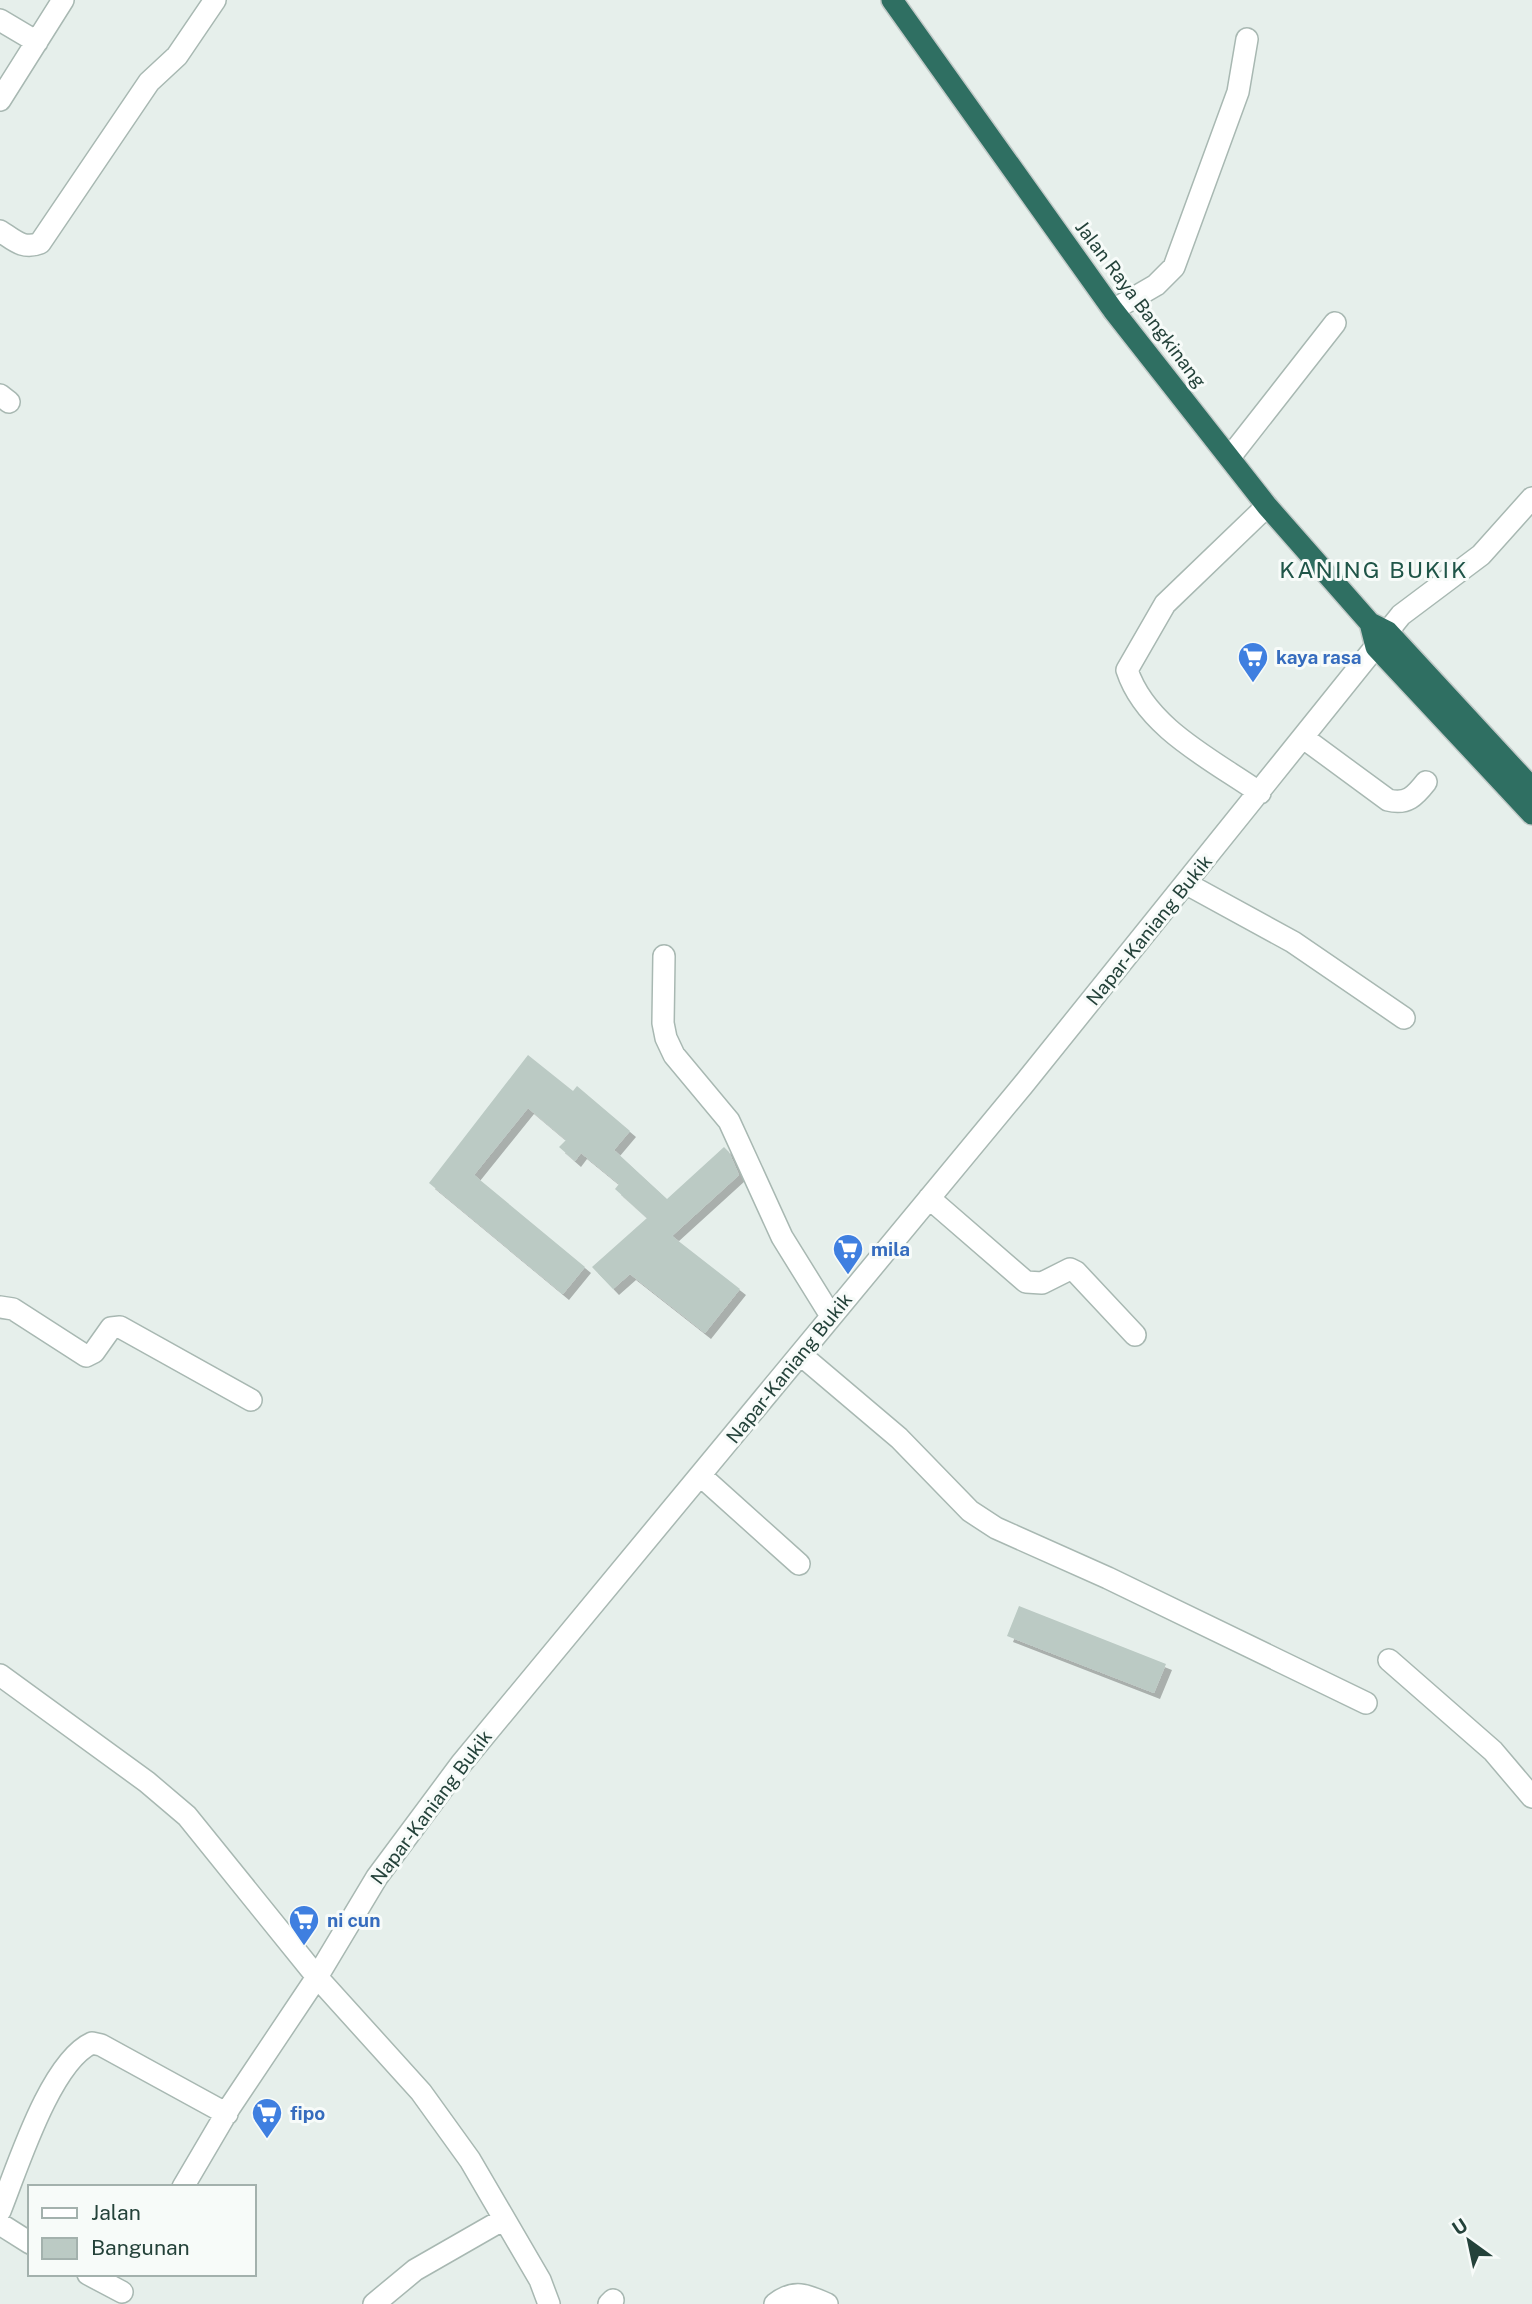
<svg xmlns="http://www.w3.org/2000/svg" width="1532" height="2304" font-family="'Public Sans',sans-serif">
	<defs>
		<filter id="shadow"><feDropShadow dx="6" dy="6" stdDeviation="0" flood-color="#0004"/></filter>
	</defs>
	<rect width="100%" height="100%" fill="#e6efeb"/>
	<path fill="#bbcac4" filter="url(#shadow)" d="M 528,1055 L 573,1091 L 577,1086 L 630,1131 L 614,1150 L 667,1199 L 724,1147 L 729,1152 L 739,1175 L 672,1236 L 740,1289 L 705,1333 L 630,1274 L 613,1289 L 592,1267 L 647,1218 L 615,1189 L 619,1184 L 581,1153 L 575,1161 L 559,1147 L 566,1140 L 528,1108 L 474,1175 L 585,1267 L 563,1294 L 429,1183 Z
		M 1019,1606 L 1166,1664 L 1154,1693 L 1007,1636 Z"/>
	<g fill="none" stroke-linecap="round" stroke-linejoin="round">
		<g stroke="#a8b8b2" stroke-width="24">
			<path id="minor" d="M 0,20 L 37,42
				M 0,100 L 63,0
				M 0,231 C 14,240 23,250 40,243 L 149,82 L 177,56 L 215,0
				M 1113,310 L 1156,285 L 1174,267 L 1238,92 L 1247,39
				M 0,395 L 9,402
				M 1230,457 L 1335,323
				M 1305,739 L 1388,800 C 1407,805 1415,796 1426,782
				M 1260,793 C 1213,760 1146,728 1127,670 L 1165,604 L 1267,506
				M 1187,884 L 1293,942 L 1404,1018
				M 664,956 L 663,1023 L 666,1038 L 674,1055 L 729,1121 L 782,1237 L 831,1316
				M 929,1198 L 1026,1282 L 1042,1283 L 1070,1269 L 1076,1272 L 1135,1335
				M 0,1307 L 13,1309 L 86,1356 L 94,1352 L 111,1328 L 120,1327 L 251,1400
				M 801,1355 L 899,1438 L 970,1511 L 996,1528 L 1108,1578 L 1366,1703
				M 701,1476 L 799,1564
				M 1389,1660 L 1493,1751 L 1532,1797
				M 0,1675 L 147,1782 L 187,1816 L 317,1977 L 421,2092 L 470,2160 L 540,2280 L 549,2304
				M 183,2187 L 230,2107 L 317,1977 L 377,1877 L 461,1764 L 1023,1085 L 1401,615 L 1481,555 L 1532,498
				M 0,2211 C 17,2169 50,2062 92,2043 L 101,2045 L 227,2114
				M 0,2224 L 30,2243
				M 88,2274 L 122,2292
				M 374,2304 L 415,2270 L 504,2219
				M 609,2304 L 613,2300
				M 775,2304 C 794,2289 807,2295 827,2304"/>
		</g>
		<g stroke="#c2cac8" stroke-width="24">
			<path id="highway" d="M 892,0 L 1113,310 L 1267,506 L 1370,623 L 1388,632 L 1532,788
				M 1370,623 L 1376,647 L 1532,814"/>
		</g>
		<use href="#minor" stroke="#fff" stroke-width="21"/>
		<use href="#highway" stroke="#2f6f62" stroke-width="21"/>
	</g>
	<defs>
		<g id="supermarket-pin" transform="scale(1.575)"><path d="M0 17L-7.5 6A9.5 9.5 0 1 1 7.5 6Z" fill="#3f7fe0" stroke="#f7fbf9"/><path d="M-6-5.5h2.5l.6 2H6L4.5 2H-2.5L-4.4-4H-6ZM-1.5 3.2a1.3 1.3 0 1 0 .1 0ZM3 3.2a1.3 1.3 0 1 0 .1 0Z" fill="#fff"/></g>
	</defs>
	<g fill-rule="evenodd">
		<use href="#supermarket-pin" x="1253" y="657"/>
		<use href="#supermarket-pin" x="848" y="1249"/>
		<use href="#supermarket-pin" x="304" y="1920"/>
		<use href="#supermarket-pin" x="267" y="2113"/>
	</g>
	<g text-anchor="middle" stroke-width="6" stroke-linejoin="round" paint-order="stroke">
		<g font-size="19" fill="#24423a" stroke="#f7fbf9">
			<text transform="translate(1141 304) rotate(53)" y="7">Jalan Raya Bangkinang</text>
			<text transform="translate(1149 930) rotate(-51)" y="7">Napar-Kaniang Bukik</text>
			<text transform="translate(789 1368) rotate(-51)" y="7">Napar-Kaniang Bukik</text>
			<text transform="translate(431 1807) rotate(-53)" y="7">Napar-Kaniang Bukik</text>
		</g>
		<g font-size="19" font-weight="bold" fill="#366cbe" stroke="#f7fbf9" text-anchor="start">
			<text x="1276" y="664">kaya rasa</text>
			<text x="871" y="1256">mila</text>
			<text x="327" y="1927">ni cun</text>
			<text x="290" y="2120">fipo</text>
		</g>
		<g font-size="23" letter-spacing="2" fill="#1f5548" stroke="#f7fbf9">
			<text x="1374" y="578">KANING BUKIK</text>
		</g>
	</g>
	<rect x="28" y="2185" width="228" height="91" fill="#f7fbf9" stroke="#a3b1ad" stroke-width="2"/>
	<rect x="42" y="2208" width="35" height="10" fill="#ffffff" stroke="#a3b1ad" stroke-width="2"/>
	<text x="91" y="2220" font-size="21" fill="#24423a">Jalan</text>
	<rect x="42" y="2238" width="35" height="21" fill="#bbcac4" stroke="#a3b1ad" stroke-width="2"/>
	<text x="91" y="2255" font-size="21" fill="#24423a">Bangunan</text>
	<g transform="translate(1469 2241) rotate(327)" stroke="#f7fbf9" stroke-width="5" paint-order="stroke">
	<path d="M0-5L12 26L0 18L-12 26Z" fill="#24423a"/>
	<text y="-10" font-size="19" font-weight="bold" text-anchor="middle" fill="#24423a">U</text>
	</g>
</svg>
